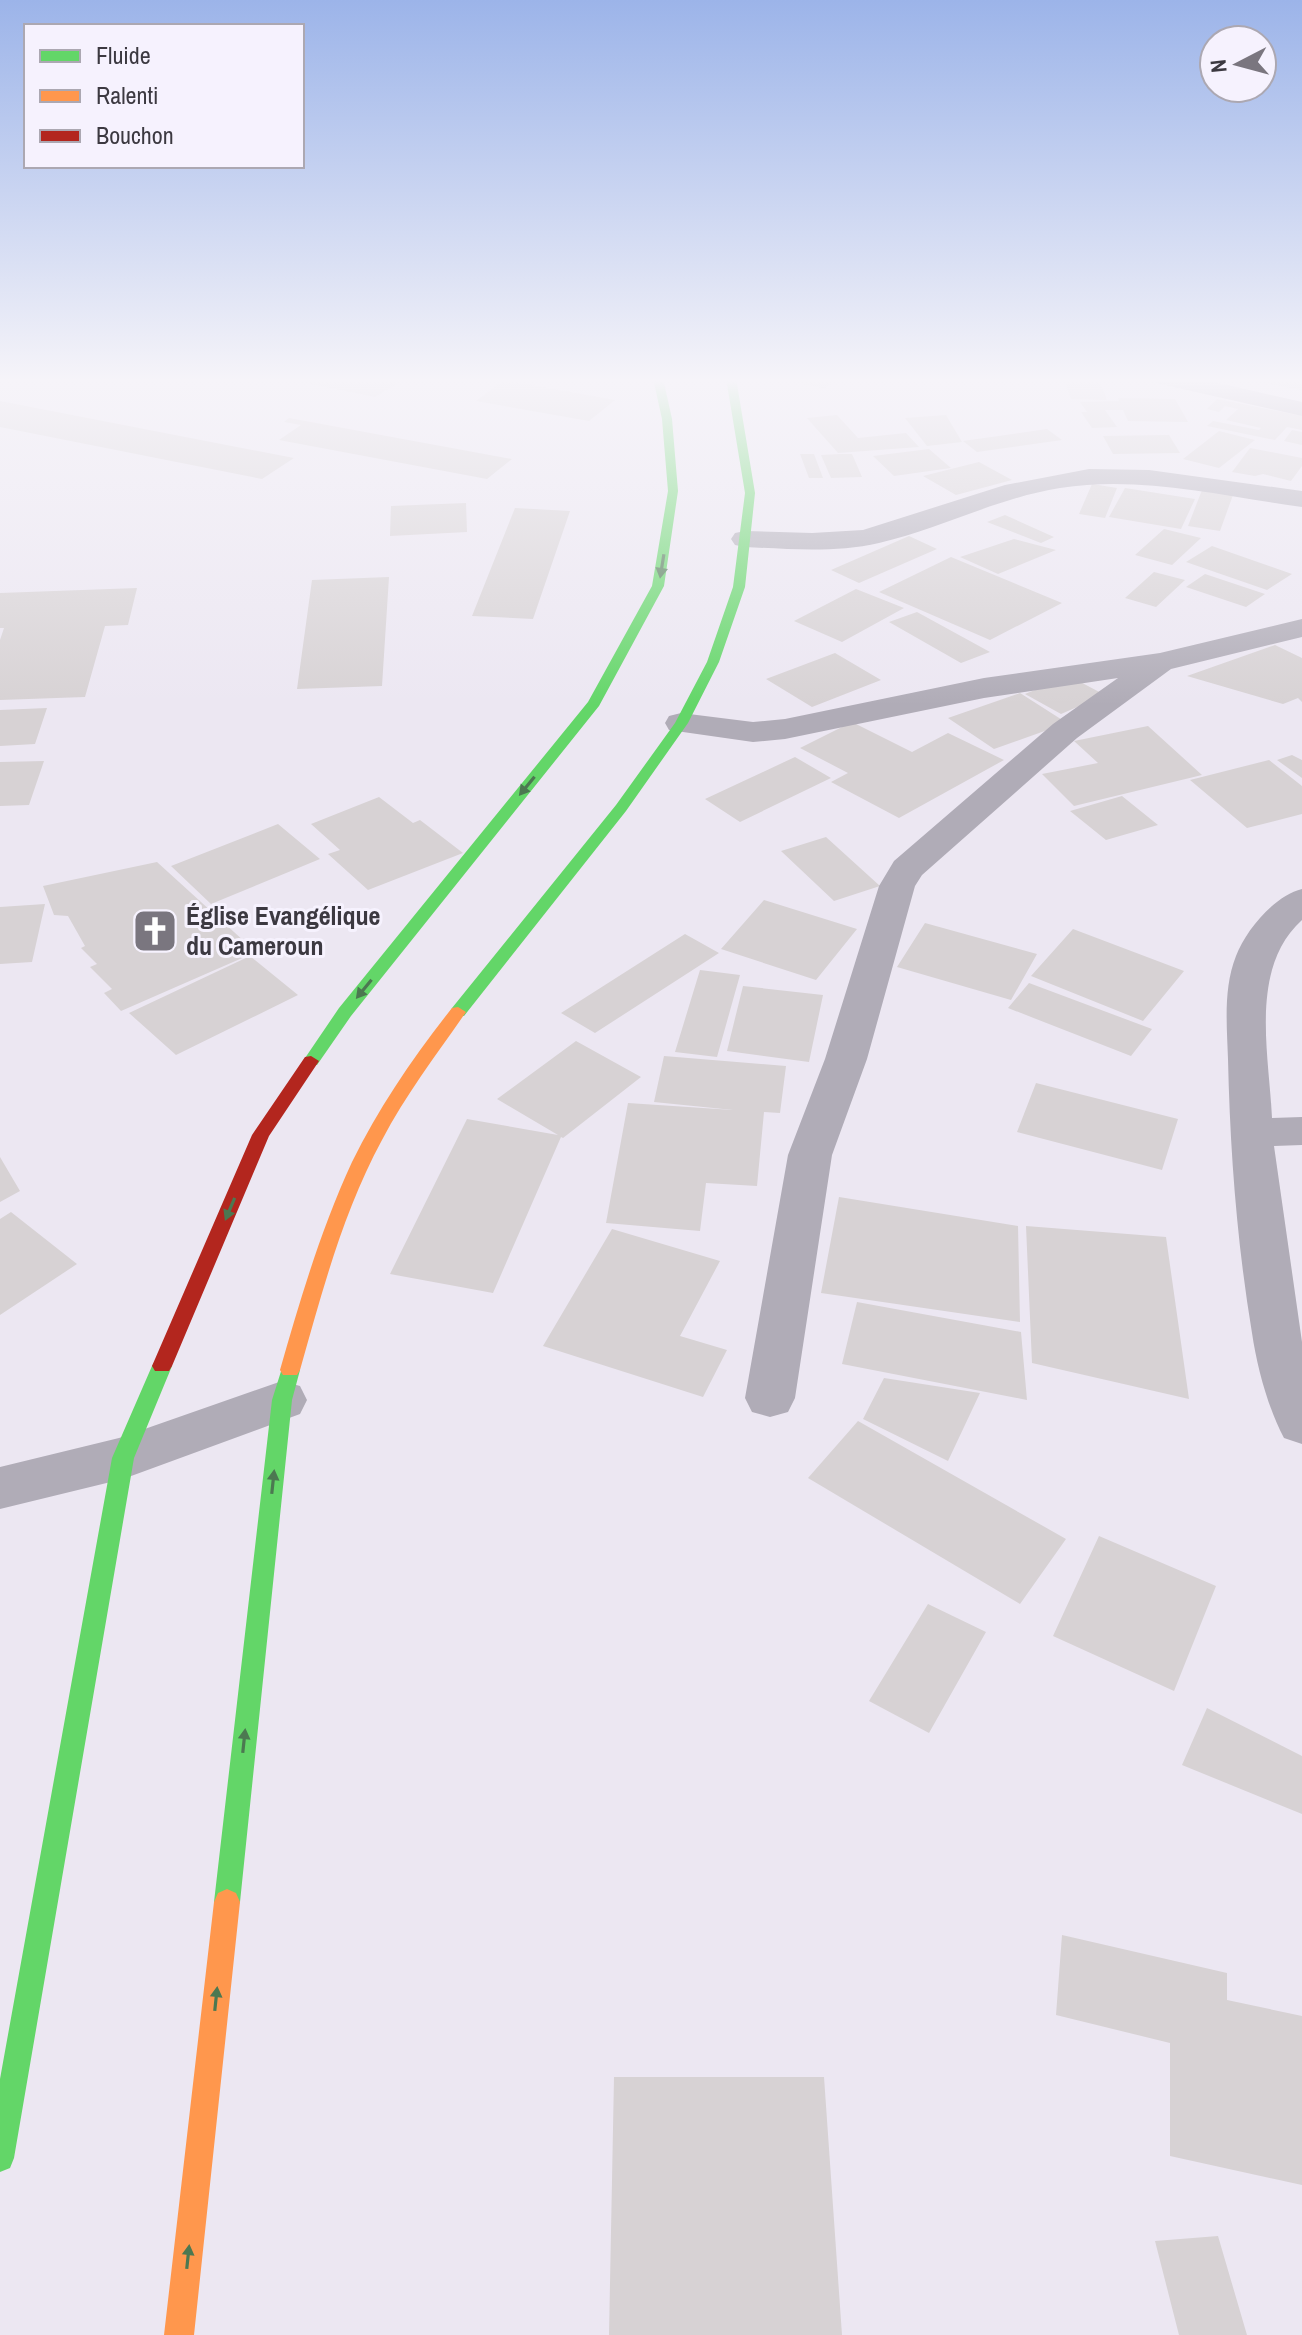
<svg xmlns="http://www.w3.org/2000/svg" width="1302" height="2335" font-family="'Archivo Narrow',sans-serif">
	<rect width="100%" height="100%" fill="#ece7f2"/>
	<path fill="#d7d2d4" d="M 282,378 L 394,378 L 403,380 L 375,397 Z
		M 783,378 L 840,378 L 824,389 Z
		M 1064,378 L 1098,378 L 1107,400 L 1071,399 Z
		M 1249,378 L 1302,378 L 1302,390 L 1249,380 Z
		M 504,380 L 615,400 L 589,421 L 476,401 Z
		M 1118,398 L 1175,399 L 1188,422 L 1128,421 L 1123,410 L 1105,410 L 1117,427 L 1092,428 L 1081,412 L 1087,412 L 1080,402 L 1119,401 Z
		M 1217,399 L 1302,416 L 1302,430 L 1287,427 L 1275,440 L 1207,426 L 1213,421 L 1259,430 L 1261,428 L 1226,420 L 1238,409 L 1225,406 L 1219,412 L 1207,409 Z
		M 0,401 L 294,458 L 262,479 L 0,427 Z
		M 837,415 L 858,438 L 906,433 L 919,447 L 838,453 L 807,418 Z
		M 946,415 L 962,442 L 927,446 L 905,418 Z
		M 289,418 L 512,459 L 487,479 L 279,440 L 301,425 L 284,422 Z
		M 1047,429 L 1062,440 L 977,452 L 963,441 Z
		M 1292,430 L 1302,432 L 1302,445 L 1284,441 Z
		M 1219,431 L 1255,440 L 1219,468 L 1183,459 Z
		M 1169,435 L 1180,453 L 1113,454 L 1103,436 Z
		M 1250,448 L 1302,458 L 1302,466 L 1291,481 L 1263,474 L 1255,476 L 1232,472 Z
		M 929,449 L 951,468 L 894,476 L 873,456 Z
		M 800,454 L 814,454 L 823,478 L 809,478 Z
		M 840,454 L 852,454 L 862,477 L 831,478 L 821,455 Z
		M 979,462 L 1012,480 L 956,495 L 923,476 Z
		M 1092,484 L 1117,488 L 1105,518 L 1079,514 Z
		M 1125,488 L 1195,499 L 1181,529 L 1109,517 Z
		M 1202,490 L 1233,495 L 1220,531 L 1188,526 Z
		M 466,503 L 467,532 L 390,536 L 391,506 Z
		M 515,508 L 570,511 L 533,619 L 472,616 Z
		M 1005,515 L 1054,537 L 1041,543 L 987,522 Z
		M 1164,529 L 1201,538 L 1172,565 L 1135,555 Z
		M 909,536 L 937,549 L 859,583 L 831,570 Z
		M 1014,539 L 1056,550 L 998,574 L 960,557 Z
		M 1212,546 L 1292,574 L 1267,590 L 1186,562 Z
		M 951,557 L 1062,603 L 990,640 L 879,592 Z
		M 1154,572 L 1185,580 L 1156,607 L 1125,598 Z
		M 1205,574 L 1265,594 L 1246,607 L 1186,587 Z
		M 389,577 L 382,686 L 297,689 L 312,580 Z
		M 137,588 L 128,625 L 105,626 L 85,697 L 0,700 L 0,640 L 4,628 L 0,628 L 0,593 Z
		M 856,589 L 904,608 L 842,642 L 794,621 Z
		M 917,612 L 990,652 L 961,663 L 889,622 Z
		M 1275,645 L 1302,658 L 1302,702 L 1298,698 L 1283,704 L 1187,676 Z
		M 835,653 L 881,680 L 812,707 L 766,679 Z
		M 1069,676 L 1105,695 L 1061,714 L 1025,694 Z
		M 1020,693 L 1067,723 L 994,749 L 948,718 Z
		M 47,708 L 35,744 L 0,746 L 0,710 Z
		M 852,722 L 912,752 L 948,733 L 1004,760 L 899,818 L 831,782 L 848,773 L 800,748 Z
		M 1148,726 L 1202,775 L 1074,806 L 1042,774 L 1098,763 L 1074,741 Z
		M 1292,755 L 1302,760 L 1302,778 L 1277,760 Z
		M 795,757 L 831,778 L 740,822 L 705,799 Z
		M 1269,760 L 1302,786 L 1302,814 L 1247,828 L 1190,780 Z
		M 44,761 L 29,805 L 0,806 L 0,762 Z
		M 1122,796 L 1158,825 L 1106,840 L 1070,811 Z
		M 379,797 L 413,823 L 420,820 L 463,853 L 368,890 L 328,854 L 340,850 L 311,824 Z
		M 278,824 L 320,859 L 211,904 L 171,866 Z
		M 826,837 L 880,886 L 834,901 L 781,851 Z
		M 157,862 L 256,952 L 121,1011 L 104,993 L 112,989 L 90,967 L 97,964 L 81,948 L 85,946 L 68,916 L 54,915 L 43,886 Z
		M 764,900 L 857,929 L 816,980 L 721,949 Z
		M 45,904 L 32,962 L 0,964 L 0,907 Z
		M 925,923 L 1037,954 L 1011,1000 L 897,967 Z
		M 1073,929 L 1184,971 L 1143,1021 L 1031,976 Z
		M 685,934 L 719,953 L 595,1033 L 561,1013 Z
		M 250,956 L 298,995 L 176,1055 L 129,1013 Z
		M 700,970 L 740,975 L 717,1057 L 675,1052 Z
		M 1029,983 L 1152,1029 L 1131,1056 L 1008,1008 Z
		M 743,986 L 823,995 L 809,1062 L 727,1051 Z
		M 576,1041 L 641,1077 L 563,1138 L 561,1137 L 493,1293 L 390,1274 L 467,1119 L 558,1135 L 497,1099 Z
		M 664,1056 L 786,1066 L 780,1113 L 764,1112 L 757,1186 L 706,1183 L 700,1231 L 606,1223 L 628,1103 L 733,1110 L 654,1102 Z
		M 1036,1083 L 1178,1119 L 1162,1170 L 1017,1132 Z
		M 0,1157 L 20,1191 L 0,1202 Z
		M 839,1197 L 1018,1226 L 1020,1322 L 821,1293 Z
		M 11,1212 L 77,1264 L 0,1315 L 0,1219 Z
		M 1026,1226 L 1166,1237 L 1189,1399 L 1032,1363 Z
		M 612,1229 L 720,1261 L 680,1336 L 727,1350 L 703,1397 L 543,1346 Z
		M 857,1302 L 1021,1332 L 1027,1400 L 842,1364 Z
		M 884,1378 L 980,1393 L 948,1461 L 863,1419 Z
		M 858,1421 L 1066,1539 L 1020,1604 L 808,1478 Z
		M 1099,1536 L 1216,1586 L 1174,1691 L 1053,1636 Z
		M 928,1604 L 986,1632 L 929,1733 L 869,1701 Z
		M 1207,1708 L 1302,1756 L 1302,1814 L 1182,1765 Z
		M 1062,1935 L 1227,1973 L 1227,2000 L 1302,2016 L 1302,2185 L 1170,2156 L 1170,2043 L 1056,2015 Z
		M 614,2077 L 824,2077 L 842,2335 L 609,2335 Z
		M 1218,2236 L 1247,2335 L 1179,2335 L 1155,2241 Z"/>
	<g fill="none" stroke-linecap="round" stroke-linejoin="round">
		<path fill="#b0acb7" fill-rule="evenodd" d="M 1152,378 L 1197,378 L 1302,402 L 1302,416 L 1156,383 Z
			M 1089,469 L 1149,470 L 1302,491 L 1302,507 C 1223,496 1140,475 1060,488 C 997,498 940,529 879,543 C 835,553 790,549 745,547 L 735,545 L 731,539 L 735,533 L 745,531 L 812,533 L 863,530 L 1005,485 Z
			M 1302,619 L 1302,637 L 1171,669 L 1077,738 L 922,875 L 915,886 L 867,1059 L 832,1155 L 795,1398 L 788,1412 L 770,1417 L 752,1412 L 745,1398 L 788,1155 L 825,1059 L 879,886 L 894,861 L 1053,724 L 1118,678 L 984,698 L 785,739 L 753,742 L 669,730 L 665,723 L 669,716 L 681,713 L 753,722 L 785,719 L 984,678 L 1160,653 Z
			M 1302,889 L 1302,920 C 1249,968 1269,1053 1272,1118 L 1302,1117 L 1302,1145 L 1274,1146 L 1302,1342 L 1302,1444 L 1284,1438 C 1268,1408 1257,1367 1252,1333 C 1237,1243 1230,1150 1228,1059 C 1227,1026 1223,989 1236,956 C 1246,930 1274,896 1302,889 Z
			M 282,1381 L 300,1386 L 307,1400 L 300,1414 L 123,1479 L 0,1509 L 0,1467 L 119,1438 Z"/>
		<path fill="#63d668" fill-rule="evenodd" d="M 653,378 L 663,378 L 672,419 L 678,491 L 664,586 L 599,706 L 351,1016 L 317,1065 L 305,1065 L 303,1061 L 339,1008 L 588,702 L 652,586 L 668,491 L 662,419 Z
			M 726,378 L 736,378 L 755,493 L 745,587 L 719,662 L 688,723 L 626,811 L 464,1016 L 452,1016 L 450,1012 L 452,1008 L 616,805 L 675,723 L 707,662 L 733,587 L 745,493 Z
			M 162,1358 L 169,1361 L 172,1366 L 134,1458 L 14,2158 L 10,2168 L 0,2172 L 0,2079 L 112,1458 L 152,1366 L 155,1361 Z
			M 290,1362 L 297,1365 L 300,1370 L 292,1400 L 240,1902 L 236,1911 L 227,1915 L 218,1911 L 214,1902 L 272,1400 L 283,1365 Z"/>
		<path fill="#ff974d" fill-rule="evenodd" d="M 458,1007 L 466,1012 C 437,1054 406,1094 382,1140 C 343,1212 322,1292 300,1370 L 297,1375 L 283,1375 L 280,1370 C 300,1300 321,1229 352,1162 C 379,1107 414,1056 452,1008 Z
			M 227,1889 L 236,1893 L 240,1902 L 194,2335 L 164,2335 L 214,1902 L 218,1893 Z"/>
		<path fill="#b3261e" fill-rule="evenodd" d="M 311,1056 L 319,1061 L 269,1136 L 172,1366 L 169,1371 L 155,1371 L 152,1366 L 252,1135 L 305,1057 Z"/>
	</g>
	<defs><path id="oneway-solid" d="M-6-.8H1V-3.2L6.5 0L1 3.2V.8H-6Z" transform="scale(2)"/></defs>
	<g fill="#4c7851">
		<use href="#oneway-solid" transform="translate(662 566) rotate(99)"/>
		<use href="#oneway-solid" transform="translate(527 786) rotate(129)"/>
		<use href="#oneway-solid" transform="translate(364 989) rotate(129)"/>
		<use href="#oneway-solid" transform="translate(230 1209) rotate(113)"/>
		<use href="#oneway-solid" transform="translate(273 1482) rotate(-84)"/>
		<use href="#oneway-solid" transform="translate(244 1741) rotate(-84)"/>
		<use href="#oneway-solid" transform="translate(216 1999) rotate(-84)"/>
		<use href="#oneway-solid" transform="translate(188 2257) rotate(-84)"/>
	</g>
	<linearGradient id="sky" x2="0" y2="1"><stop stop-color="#9cb4e9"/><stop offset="0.54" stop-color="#f6f4f9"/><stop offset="1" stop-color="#f6f4f9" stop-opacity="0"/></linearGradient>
	<rect width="1302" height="705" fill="url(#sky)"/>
	<defs>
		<g id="church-square" transform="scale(2.3)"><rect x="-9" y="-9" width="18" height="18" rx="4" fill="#7a767f" stroke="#f6f2fe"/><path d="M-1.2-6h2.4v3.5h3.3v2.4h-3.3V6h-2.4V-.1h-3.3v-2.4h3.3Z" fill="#fff"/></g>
	</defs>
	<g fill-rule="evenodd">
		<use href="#church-square" x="155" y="931"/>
	</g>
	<g text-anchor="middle" stroke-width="6" stroke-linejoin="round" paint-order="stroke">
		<g font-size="26" font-weight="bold" fill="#3c3941" stroke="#f6f2fe" text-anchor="start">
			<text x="186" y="925">Église Evangélique<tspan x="186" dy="30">du Cameroun</tspan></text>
		</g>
	</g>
	<rect x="24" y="24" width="280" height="144" fill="#f6f2fe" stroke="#aca8b2" stroke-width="2"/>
	<rect x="40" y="50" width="40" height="12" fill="#63d668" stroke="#aca8b2" stroke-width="2"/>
	<text x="96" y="64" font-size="24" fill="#3c3941">Fluide</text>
	<rect x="40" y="90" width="40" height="12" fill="#ff974d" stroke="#aca8b2" stroke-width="2"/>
	<text x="96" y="104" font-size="24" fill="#3c3941">Ralenti</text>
	<rect x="40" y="130" width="40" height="12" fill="#b3261e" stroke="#aca8b2" stroke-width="2"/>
	<text x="96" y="144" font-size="24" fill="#3c3941">Bouchon</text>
	<g transform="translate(1238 64) rotate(264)"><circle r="38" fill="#f6f2fe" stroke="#aca8b2" stroke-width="2"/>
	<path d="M0-6L14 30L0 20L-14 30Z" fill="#7a767f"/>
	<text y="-12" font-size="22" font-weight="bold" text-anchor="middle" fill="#3c3941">N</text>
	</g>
</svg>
